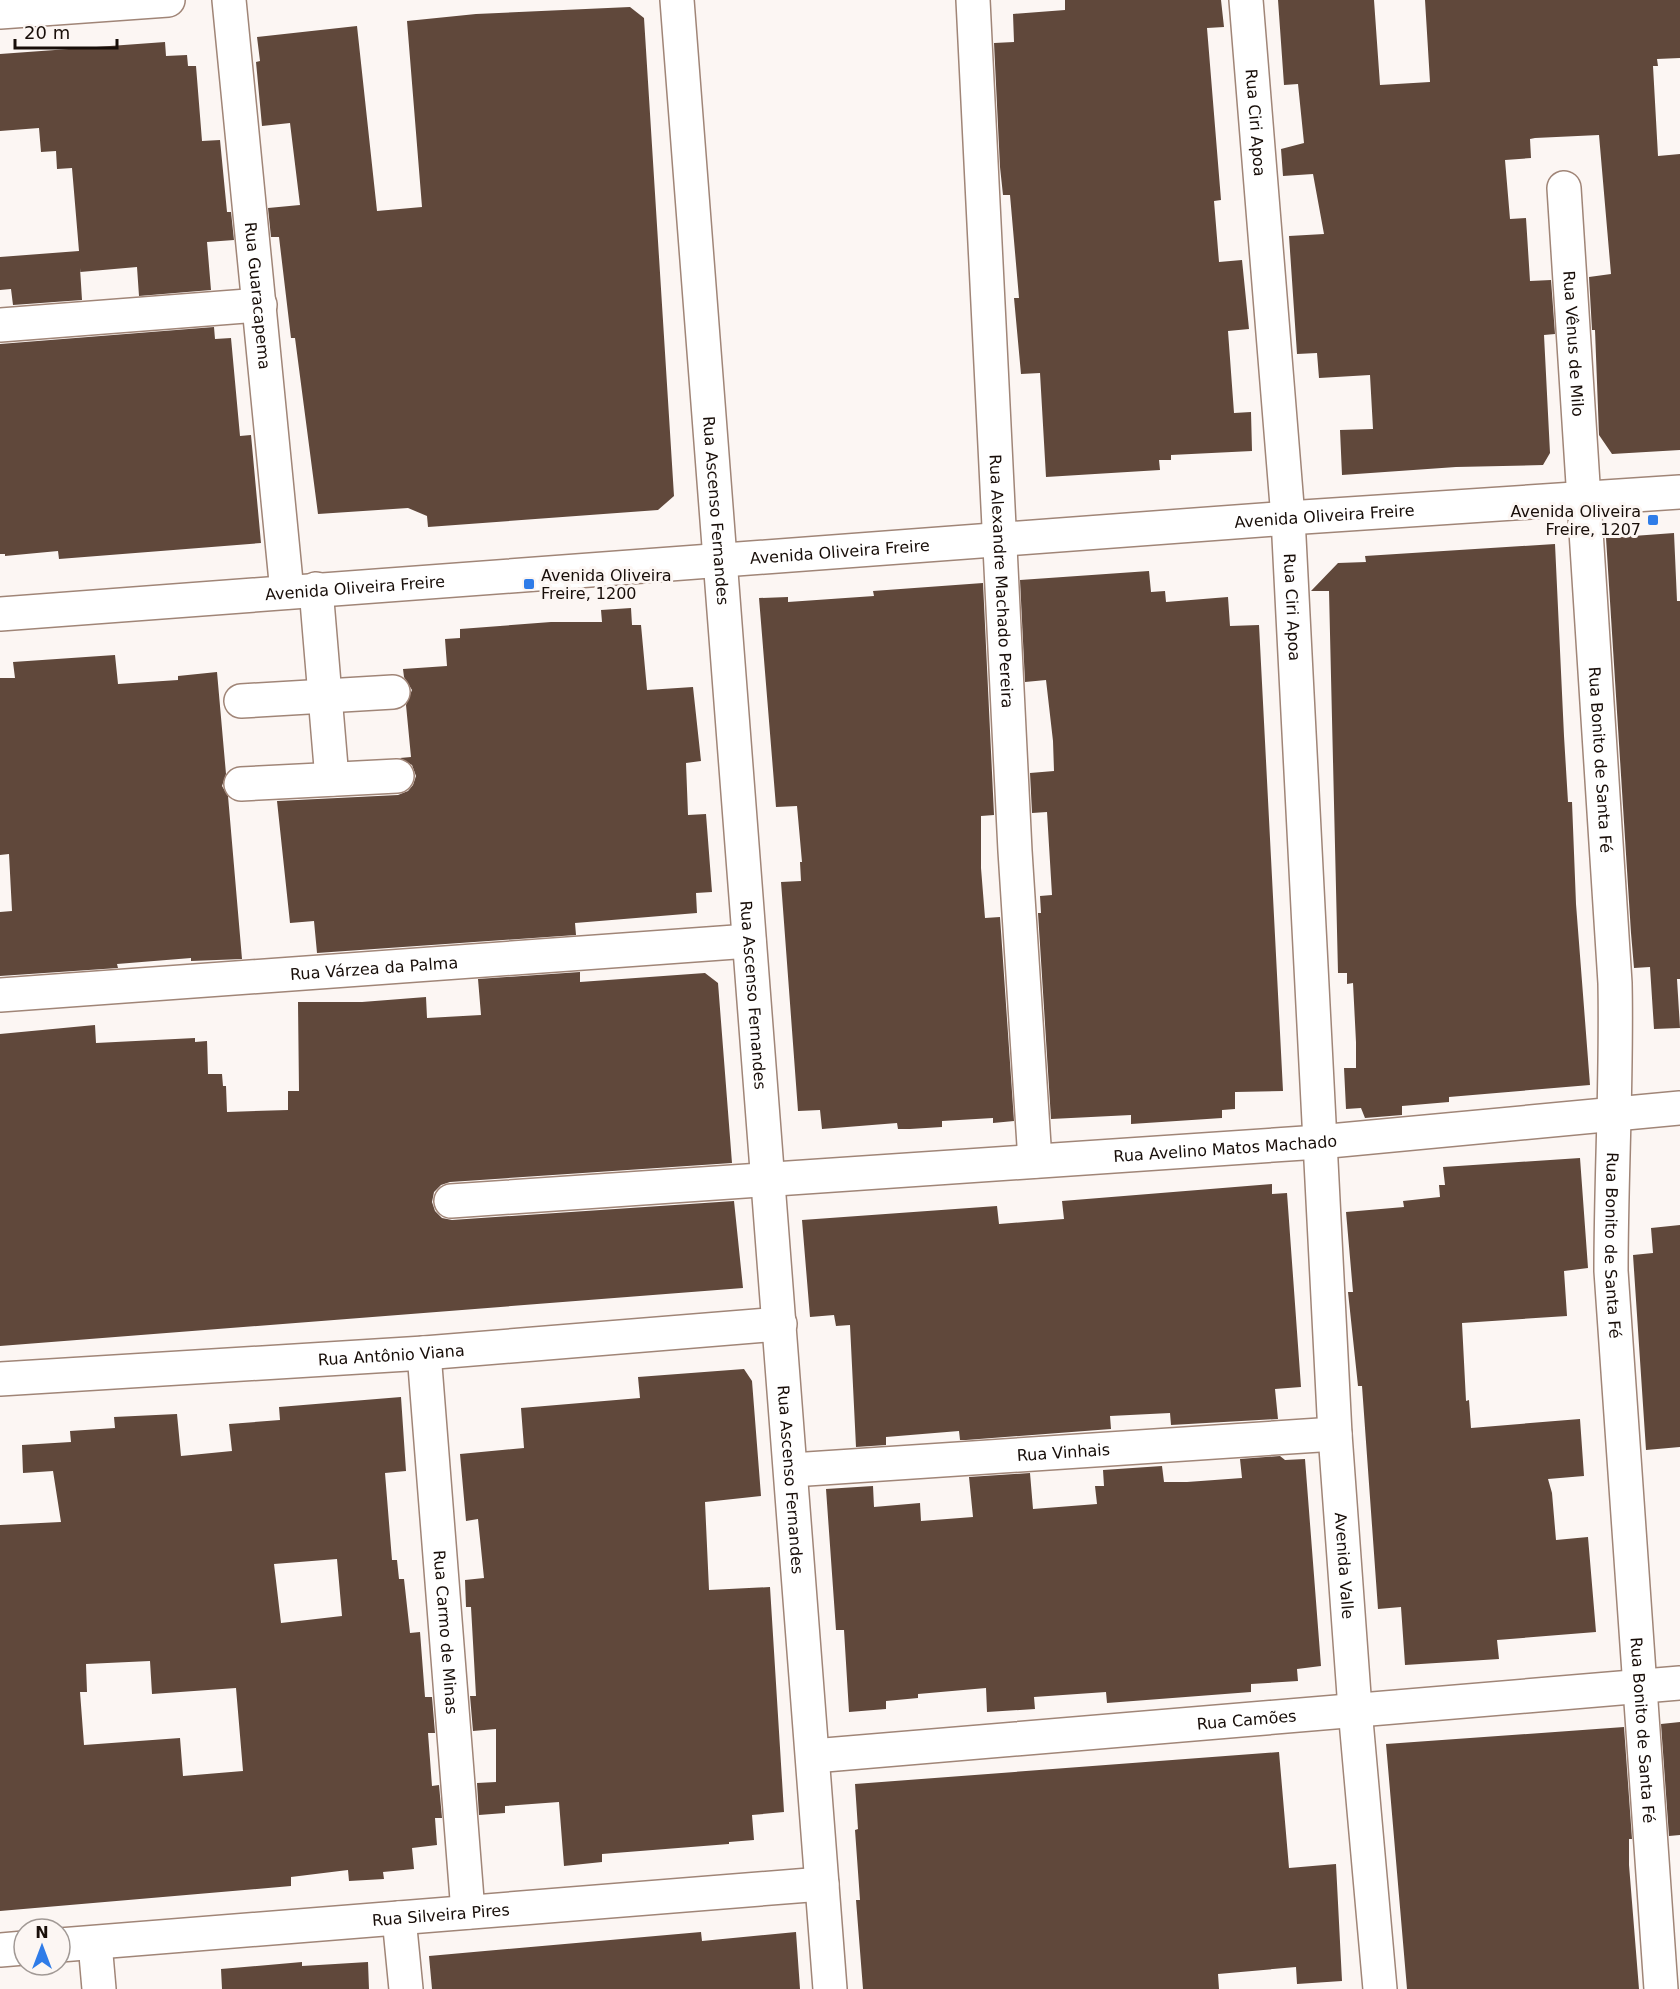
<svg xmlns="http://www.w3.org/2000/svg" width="1680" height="1989" font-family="'DejaVu Sans',sans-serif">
	<rect width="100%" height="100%" fill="#fcf6f3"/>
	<path fill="#60483b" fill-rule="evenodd" d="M 1065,0 L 1221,0 L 1224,27 L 1207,28 L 1221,200 L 1214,201 L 1219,262 L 1242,260 L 1249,329 L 1228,331 L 1234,413 L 1251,412 L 1252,451 L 1171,455 L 1171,460 L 1159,460 L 1160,470 L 1046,477 L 1040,373 L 1021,374 L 1014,298 L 1019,298 L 1010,195 L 1003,195 L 1000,167 L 994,43 L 1014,42 L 1013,14 L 1065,10 Z
		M 1278,0 L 1374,0 L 1380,85 L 1430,82 L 1425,0 L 1680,0 L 1680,58 L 1657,59 L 1658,66 L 1653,66 L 1658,156 L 1680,154 L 1680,450 L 1612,454 L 1599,435 L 1595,330 L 1592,330 L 1589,277 L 1611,274 L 1599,135 L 1535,138 L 1530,139 L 1531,158 L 1505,160 L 1510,219 L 1526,218 L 1530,281 L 1551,280 L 1555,334 L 1544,335 L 1550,453 L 1543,465 L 1456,467 L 1342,475 L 1340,430 L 1373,429 L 1370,375 L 1319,378 L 1317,353 L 1297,354 L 1289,236 L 1324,234 L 1313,174 L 1283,176 L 1281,149 L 1304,143 L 1298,84 L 1284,85 Z
		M 630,7 L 644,18 L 674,496 L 658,510 L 428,527 L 427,516 L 408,508 L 318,514 L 295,338 L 291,338 L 279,237 L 271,237 L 268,208 L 300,205 L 290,123 L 262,126 L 256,62 L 260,61 L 257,37 L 357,26 L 377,211 L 422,207 L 407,21 L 476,14 Z
		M 165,42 L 166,56 L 187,55 L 188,66 L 196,66 L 202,141 L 220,140 L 227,212 L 231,212 L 234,240 L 207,242 L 211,290 L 139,296 L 137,267 L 80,272 L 80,268 L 82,300 L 13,305 L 11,289 L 0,290 L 0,257 L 79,251 L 72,168 L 57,169 L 56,151 L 41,152 L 39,128 L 0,131 L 0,54 Z
		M 214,327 L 215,339 L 231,338 L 240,436 L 251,435 L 261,543 L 59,559 L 58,551 L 5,556 L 5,554 L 0,554 L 0,344 Z
		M 1674,533 L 1677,601 L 1680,601 L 1680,979 L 1677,979 L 1680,1028 L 1654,1029 L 1650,967 L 1634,968 L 1631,933 L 1606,538 Z
		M 1555,544 L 1564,736 L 1568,802 L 1572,802 L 1576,904 L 1590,1085 L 1449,1097 L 1449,1102 L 1402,1106 L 1402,1115 L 1365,1118 L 1361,1108 L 1346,1109 L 1344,1068 L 1356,1068 L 1356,1042 L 1353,983 L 1347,984 L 1347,973 L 1338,973 L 1329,591 L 1311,591 L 1338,563 L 1366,562 L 1365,556 Z
		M 1149,571 L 1151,592 L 1165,591 L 1166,602 L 1228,597 L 1230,626 L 1259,625 L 1283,1091 L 1235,1092 L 1235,1109 L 1222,1110 L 1222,1118 L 1131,1124 L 1131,1115 L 1051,1119 L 1038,913 L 1041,913 L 1040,896 L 1052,895 L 1047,812 L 1032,813 L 1030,773 L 1054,771 L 1053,741 L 1046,680 L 1025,682 L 1020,580 Z
		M 983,583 L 994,815 L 981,816 L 981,868 L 985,918 L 1000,917 L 1014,1121 L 993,1123 L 993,1118 L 942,1121 L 942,1127 L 910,1129 L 898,1129 L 897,1123 L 822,1129 L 820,1110 L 798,1111 L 781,882 L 801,881 L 800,862 L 802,862 L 797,806 L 776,807 L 759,598 L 788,597 L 788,602 L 874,596 L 873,591 Z
		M 631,608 L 632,625 L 641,625 L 647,690 L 693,687 L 701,761 L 686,763 L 688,815 L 706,814 L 712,892 L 696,893 L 697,913 L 575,923 L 576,935 L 317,953 L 314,921 L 290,923 L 277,801 L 398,795 L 408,791 L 413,785 L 416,776 L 412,765 L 400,758 L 411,757 L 406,705 L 412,690 L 404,677 L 403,669 L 447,666 L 445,639 L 460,638 L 460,629 L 551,622 L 602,622 L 601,610 Z
		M 115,655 L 118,684 L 178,680 L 178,676 L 217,672 L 226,774 L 222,786 L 228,796 L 242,959 L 191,961 L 191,958 L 117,964 L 118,968 L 0,976 L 0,912 L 12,911 L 9,854 L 0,855 L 0,678 L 15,678 L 13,662 Z
		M 580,972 L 580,982 L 705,973 L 718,983 L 732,1163 L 450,1182 L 441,1185 L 434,1192 L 432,1202 L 435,1211 L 442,1218 L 452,1220 L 734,1201 L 743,1288 L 0,1346 L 0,1034 L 95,1025 L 96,1043 L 195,1038 L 195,1042 L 207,1041 L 208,1074 L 222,1074 L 223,1086 L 226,1086 L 227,1112 L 288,1110 L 288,1091 L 299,1091 L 298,1002 L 362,1002 L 426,997 L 427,1018 L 481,1015 L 478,979 Z
		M 1580,1158 L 1588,1268 L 1564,1271 L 1567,1316 L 1462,1323 L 1466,1401 L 1469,1400 L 1471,1428 L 1580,1419 L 1584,1476 L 1548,1479 L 1552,1493 L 1556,1540 L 1588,1537 L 1596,1632 L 1497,1640 L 1499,1659 L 1405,1665 L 1401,1607 L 1378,1609 L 1362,1386 L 1358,1386 L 1348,1292 L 1353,1292 L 1346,1212 L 1404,1207 L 1403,1201 L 1440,1197 L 1439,1185 L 1445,1185 L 1443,1167 Z
		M 1272,1184 L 1272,1194 L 1287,1193 L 1301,1387 L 1275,1389 L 1278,1419 L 1171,1425 L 1170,1413 L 1110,1416 L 1111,1429 L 966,1440 L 960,1440 L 959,1431 L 886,1437 L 886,1445 L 856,1447 L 850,1325 L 836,1326 L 834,1315 L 810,1317 L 802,1220 L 997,1206 L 999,1224 L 1064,1219 L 1062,1201 Z
		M 1680,1225 L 1680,1447 L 1646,1450 L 1633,1255 L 1653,1253 L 1651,1228 Z
		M 744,1369 L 752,1381 L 761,1496 L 705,1502 L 709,1590 L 770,1587 L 784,1812 L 752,1815 L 754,1840 L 729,1842 L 729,1844 L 602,1854 L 602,1862 L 564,1866 L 559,1802 L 505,1806 L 505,1813 L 479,1815 L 477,1783 L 496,1782 L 496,1729 L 473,1731 L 470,1696 L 476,1696 L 471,1607 L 466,1607 L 465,1580 L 484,1578 L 478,1519 L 466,1521 L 460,1454 L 524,1448 L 521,1408 L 640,1398 L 638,1377 Z
		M 401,1397 L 406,1471 L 385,1473 L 392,1560 L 397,1560 L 399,1579 L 404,1579 L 410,1633 L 420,1632 L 425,1697 L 432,1697 L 435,1733 L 428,1733 L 432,1786 L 439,1785 L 442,1818 L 435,1818 L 437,1845 L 412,1848 L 414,1869 L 383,1872 L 384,1879 L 349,1881 L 348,1870 L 291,1877 L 291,1886 L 0,1911 L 0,1525 L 61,1522 L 53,1471 L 23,1473 L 22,1445 L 71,1442 L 70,1431 L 115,1428 L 114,1417 L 177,1414 L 181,1456 L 232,1451 L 229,1424 L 280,1420 L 279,1407 ZM 337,1559 L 342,1616 L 281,1623 L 274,1564 ZM 150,1661 L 152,1694 L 236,1688 L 243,1771 L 183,1776 L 180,1738 L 84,1745 L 80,1692 L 87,1692 L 86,1664 Z
		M 1280,1456 L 1285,1460 L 1305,1459 L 1321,1666 L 1297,1669 L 1298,1681 L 1251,1684 L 1251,1692 L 1107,1703 L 1106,1692 L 1034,1697 L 1035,1709 L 987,1712 L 986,1688 L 918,1694 L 918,1698 L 886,1701 L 886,1709 L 849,1712 L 844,1630 L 836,1630 L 826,1489 L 873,1486 L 874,1507 L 920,1503 L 921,1521 L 973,1517 L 969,1477 L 1030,1473 L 1033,1509 L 1097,1504 L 1095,1486 L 1104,1486 L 1103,1470 L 1162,1466 L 1164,1482 L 1187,1482 L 1242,1478 L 1240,1459 Z
		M 1680,1722 L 1680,1835 L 1669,1836 L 1661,1724 Z
		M 1624,1727 L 1632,1839 L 1629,1839 L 1629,1865 L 1639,1989 L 1407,1989 L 1386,1744 Z
		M 1279,1752 L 1289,1868 L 1336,1864 L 1342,1981 L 1297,1984 L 1296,1967 L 1218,1974 L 1219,1989 L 863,1989 L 856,1900 L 860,1900 L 855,1830 L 858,1829 L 855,1784 Z
		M 701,1932 L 702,1941 L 796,1932 L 800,1989 L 432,1989 L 429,1956 Z
		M 302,1962 L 302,1966 L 368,1962 L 369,1989 L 222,1989 L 221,1969 Z"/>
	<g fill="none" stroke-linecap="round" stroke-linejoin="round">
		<g stroke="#a08577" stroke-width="36">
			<g id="minor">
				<path id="s1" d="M 229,0 L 287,592"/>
				<path id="s2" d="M 677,0 L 830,1989"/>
				<path id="s3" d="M 973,0 L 1015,851 L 1035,1161"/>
				<path id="s4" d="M 1246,0 L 1288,518 L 1335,1434 L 1355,1709 L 1380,1989"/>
				<path d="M 0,12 L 168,0"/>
				<path id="s5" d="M 1564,188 L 1615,983 C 1617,1079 1611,1175 1611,1271 L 1661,1989"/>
				<path d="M 0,325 L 260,305"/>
				<path d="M 316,589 L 332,779"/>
				<path id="s6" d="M 0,614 L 1288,518 L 1680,492"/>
				<path d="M 241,701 L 393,692"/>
				<path d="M 241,784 L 397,776"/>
				<path id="s7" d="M 0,995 L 749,941"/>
				<path id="s8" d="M 451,1201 L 1319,1142 L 1680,1108"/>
				<path id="s9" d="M 424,1353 L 468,1912"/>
				<path id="s10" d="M 0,1379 L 424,1353 L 780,1324"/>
				<path id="s11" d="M 792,1470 L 1335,1434"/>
				<path id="s12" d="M 813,1756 L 1680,1683"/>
				<path d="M 399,1918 L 406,1989"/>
				<path d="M 95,1943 L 99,1989"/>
				<path id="s13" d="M 60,1945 L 822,1884"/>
				<path d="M 0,1950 L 24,1948"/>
			</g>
		</g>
		<use href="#minor" stroke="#fff" stroke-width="33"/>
	</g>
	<g fill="#2f7ce8" stroke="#fcf6f3" stroke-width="2">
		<rect x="1647" y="514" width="12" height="12" rx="3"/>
		<rect x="523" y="578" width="12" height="12" rx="3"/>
	</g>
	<g text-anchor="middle" stroke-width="6" stroke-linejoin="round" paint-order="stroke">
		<g font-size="16" fill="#180e09" stroke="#fcf6f3">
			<text dy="6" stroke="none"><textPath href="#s4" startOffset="123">Rua Ciri Apoa</textPath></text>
			<text dy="6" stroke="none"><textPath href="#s1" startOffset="297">Rua Guaracapema</textPath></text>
			<text dy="6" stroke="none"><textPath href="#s5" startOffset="156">Rua Vênus de Milo</textPath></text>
			<text dy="6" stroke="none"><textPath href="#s2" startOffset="512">Rua Ascenso Fernandes</textPath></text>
			<text dy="6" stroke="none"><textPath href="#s6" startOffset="1328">Avenida Oliveira Freire</textPath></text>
			<text dy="6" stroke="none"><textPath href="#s6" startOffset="842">Avenida Oliveira Freire</textPath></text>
			<text dy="6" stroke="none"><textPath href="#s3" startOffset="582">Rua Alexandre Machado Pereira</textPath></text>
			<text dy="6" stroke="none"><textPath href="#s6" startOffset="356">Avenida Oliveira Freire</textPath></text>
			<text dy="6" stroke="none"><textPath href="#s4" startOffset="609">Rua Ciri Apoa</textPath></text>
			<text dy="6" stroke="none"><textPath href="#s5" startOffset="573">Rua Bonito de Santa Fé</textPath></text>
			<text dy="6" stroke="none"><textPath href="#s7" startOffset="375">Rua Várzea da Palma</textPath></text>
			<text dy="6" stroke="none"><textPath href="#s2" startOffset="998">Rua Ascenso Fernandes</textPath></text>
			<text dy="6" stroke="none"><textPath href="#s8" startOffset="776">Rua Avelino Matos Machado</textPath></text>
			<text dy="6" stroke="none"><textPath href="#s5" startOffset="1059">Rua Bonito de Santa Fé</textPath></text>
			<text dy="6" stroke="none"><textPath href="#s10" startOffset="392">Rua Antônio Viana</textPath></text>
			<text dy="6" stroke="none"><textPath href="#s11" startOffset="272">Rua Vinhais</textPath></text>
			<text dy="6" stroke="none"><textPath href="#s2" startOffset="1484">Rua Ascenso Fernandes</textPath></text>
			<text dy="6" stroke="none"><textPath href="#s4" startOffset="1569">Avenida Valle</textPath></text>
			<text dy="6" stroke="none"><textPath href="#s9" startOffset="280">Rua Carmo de Minas</textPath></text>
			<text dy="6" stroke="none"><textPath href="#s12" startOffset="435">Rua Camões</textPath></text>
			<text dy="6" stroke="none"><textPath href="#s5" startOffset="1545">Rua Bonito de Santa Fé</textPath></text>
			<text dy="6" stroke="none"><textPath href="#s13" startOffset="382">Rua Silveira Pires</textPath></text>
		</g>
		<g font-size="16" fill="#180e09" stroke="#fcf6f3" text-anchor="end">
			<text x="1641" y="517">Avenida Oliveira<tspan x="1641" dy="18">Freire, 1207</tspan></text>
			<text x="541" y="581" text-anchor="start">Avenida Oliveira<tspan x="541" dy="18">Freire, 1200</tspan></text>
		</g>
	</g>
	<g transform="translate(42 1947)"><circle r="28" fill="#fcf6f3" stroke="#a19995" stroke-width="1.5"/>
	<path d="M0-4.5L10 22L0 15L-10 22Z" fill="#2f7ce8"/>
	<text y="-9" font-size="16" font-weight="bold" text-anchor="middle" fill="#180e09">N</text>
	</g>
	<path d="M15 39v9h102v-9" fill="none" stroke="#180e09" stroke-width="3"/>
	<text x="24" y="39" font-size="18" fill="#180e09" stroke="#fcf6f3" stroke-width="4.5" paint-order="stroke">20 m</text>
</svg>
